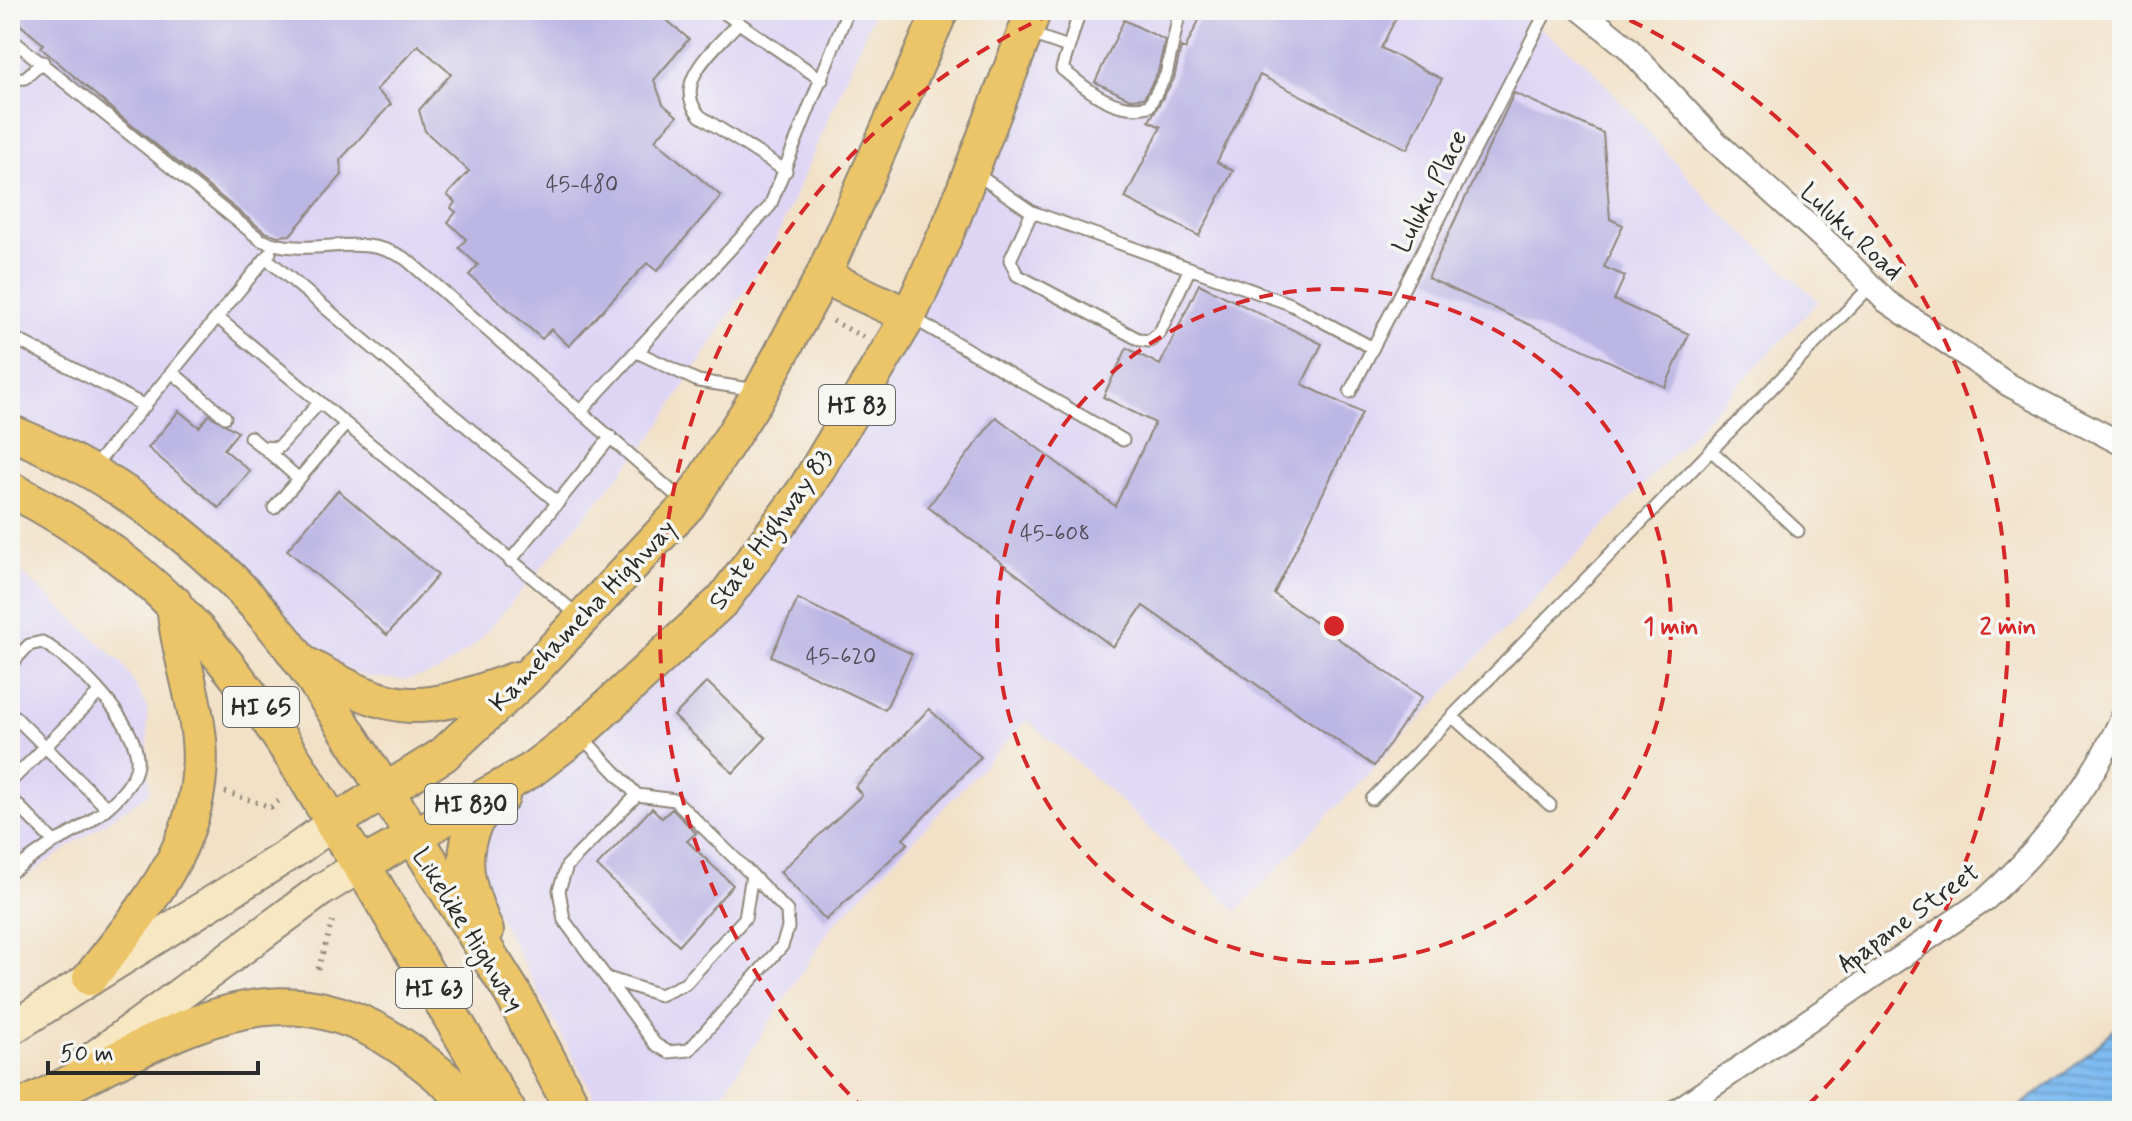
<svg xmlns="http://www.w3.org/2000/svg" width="2132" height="1121" font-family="Mynerve,sans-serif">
	<defs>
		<pattern id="water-rules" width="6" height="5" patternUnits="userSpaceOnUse" patternTransform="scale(2)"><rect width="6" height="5" fill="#7fbbf1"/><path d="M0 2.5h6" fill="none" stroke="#6898c3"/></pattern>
	</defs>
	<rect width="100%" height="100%" fill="#f6f6f2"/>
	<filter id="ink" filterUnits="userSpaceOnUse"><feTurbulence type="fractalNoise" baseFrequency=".0125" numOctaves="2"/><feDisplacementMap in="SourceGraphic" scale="16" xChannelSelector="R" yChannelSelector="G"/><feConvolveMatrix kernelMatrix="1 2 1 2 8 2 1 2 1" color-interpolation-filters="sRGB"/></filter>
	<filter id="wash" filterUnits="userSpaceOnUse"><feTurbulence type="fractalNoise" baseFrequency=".006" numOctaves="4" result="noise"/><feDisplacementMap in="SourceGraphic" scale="32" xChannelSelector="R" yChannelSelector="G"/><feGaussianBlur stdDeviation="1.8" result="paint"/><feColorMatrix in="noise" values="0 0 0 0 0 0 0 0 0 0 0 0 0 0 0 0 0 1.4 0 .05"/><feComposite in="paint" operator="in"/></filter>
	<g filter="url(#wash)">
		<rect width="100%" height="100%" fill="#f2e1c7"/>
		<path fill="#ded5f5" d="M 10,10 L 875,10 L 774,244 L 653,436 L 477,643 L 438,672 L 405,680 L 369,677 L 352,672 L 312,644 L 239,563 L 204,533 L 10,422 Z
			M 1040,10 L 1510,10 L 1539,27 L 1587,63 L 1712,204 L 1819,301 L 1237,911 L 1102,784 L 1027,720 L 832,926 L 716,1105 L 693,1111 L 602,1111 L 492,904 L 478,849 L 497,814 L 542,776 L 827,460 Z
			M 10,562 L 124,665 L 147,707 L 149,793 L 10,887 Z"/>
		<path fill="url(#water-rules)" stroke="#55738e" stroke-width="2" d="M 2122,1022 L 2122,1111 L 2013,1111 L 2078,1063 Z"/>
		<g id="blocks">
			<path fill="#bcb6e4" d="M 10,10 L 655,10 L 689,39 L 654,80 L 663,104 L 677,116 L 655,140 L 721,196 L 657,271 L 647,263 L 569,346 L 551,329 L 542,339 L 469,275 L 478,265 L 459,248 L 466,239 L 448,222 L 456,212 L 451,208 L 455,202 L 447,195 L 469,171 L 425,131 L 419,110 L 451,74 L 418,45 L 376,90 L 391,104 L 340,160 L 342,175 L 290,235 L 278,236 L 265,232 L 119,115 L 40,47 L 43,44 L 10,16 Z
				M 1204,10 L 1400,10 L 1381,48 L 1442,79 L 1407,149 L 1260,75 L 1217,162 L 1233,171 L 1199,236 L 1125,198 L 1161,127 L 1149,121 L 1174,79 L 1181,47 L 1185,49 Z
				M 1124,20 L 1165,40 L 1158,72 L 1144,98 L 1130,99 L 1095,82 Z
				M 1514,93 L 1603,133 L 1610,219 L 1623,225 L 1604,267 L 1625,276 L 1614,300 L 1689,334 L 1665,387 L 1428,278 Z
				M 1199,284 L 1322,344 L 1302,384 L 1362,413 L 1274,594 L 1422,697 L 1374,766 L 1143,606 L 1113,647 L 928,507 L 996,417 L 1115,506 L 1155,423 L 1103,397 L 1127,348 L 1160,365 Z
				M 179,411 L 199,427 L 209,415 L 238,432 L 224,449 L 250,471 L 219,508 L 148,448 Z
				M 338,490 L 438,575 L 387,635 L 287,550 Z
				M 798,599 L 912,654 L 885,710 L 771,656 Z
				M 707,682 L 766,738 L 733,773 L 674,716 Z
				M 929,709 L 981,757 L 903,839 L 908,843 L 826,920 L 780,872 L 862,795 L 855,787 Z
				M 652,808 L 662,818 L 672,809 L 696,833 L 687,841 L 733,885 L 679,945 L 597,866 Z"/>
		</g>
	</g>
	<g filter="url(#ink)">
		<use href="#blocks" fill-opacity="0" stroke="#8e8679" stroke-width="2"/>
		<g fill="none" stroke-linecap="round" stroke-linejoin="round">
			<g stroke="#8e8679" stroke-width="15">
				<path id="service" d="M 720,10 L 822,80
					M 1080,10 L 1062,69 C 1086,89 1116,115 1149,106 L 1166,75 L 1180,10
					M 737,24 C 715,49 670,83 700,116 L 786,171
					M 1031,34 L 1068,47
					M 10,38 L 261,240 C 313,260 355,229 406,259 L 685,503
					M 10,79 L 25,78 L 43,62
					M 975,173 L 1032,212 L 1290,304 L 1373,348
					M 1032,212 L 1010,260 L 1017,275 L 1140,340 L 1150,341 L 1160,332 L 1190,268
					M 266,258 L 558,503
					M 218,318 L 346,424
					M 913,318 L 1123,440
					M 10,336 L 145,406
					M 644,344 L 639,353 L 698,381 L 756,390
					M 172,372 L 225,417
					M 1350,392 L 1547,10
					M 581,411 L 770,206 L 848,10
					M 250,437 L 262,447 L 278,448 L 320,402
					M 263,447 L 299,479
					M 1713,452 L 1798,531
					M 93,468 L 270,253
					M 274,508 L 346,424 L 579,616
					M 510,561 L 611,437
					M 10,665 L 29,645 L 42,642 C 74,660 141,725 137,765 C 133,795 80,831 54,842 L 10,797
					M 10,712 L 106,807
					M 1454,718 L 1550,805
					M 581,736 L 637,795 L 675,800 L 752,875 L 745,918 L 685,984 L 660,995 L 607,978
					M 10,782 L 100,692
					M 637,795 L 567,866 L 559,890 L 564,920 L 655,1044 L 668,1052 L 689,1050 L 782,946 L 788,928 L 787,911 L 752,875
					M 1372,799 L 1871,286
					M 10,873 L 54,842"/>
			</g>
			<g stroke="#8e8679" stroke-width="26">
				<path id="minor" d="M 1581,10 L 1628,48 L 1715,141 L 1836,250 L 1886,301 L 2009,385 L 2122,444
					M 1676,1111 L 1986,899 C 2044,847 2089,788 2122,718"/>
			</g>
			<g stroke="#8e8679" stroke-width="36">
				<path id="secondary" d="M 10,1029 L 296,850 L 333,823
					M 84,1065 L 321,890 L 360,866"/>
			</g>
			<g stroke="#8e8679" stroke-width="38">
				<path id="primary" d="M 823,276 L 909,316
					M 10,432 C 125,479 229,560 302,663 C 331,704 357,748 385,790
					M 10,489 C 169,570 244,673 333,823 L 443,755 L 529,675 L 688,505 L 761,391 L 823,276 L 941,10
					M 307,665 C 401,718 417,714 517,679
					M 360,866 L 530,771 L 578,734 L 723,600 L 806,488 L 909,316 L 953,218 L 1034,10
					M 486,931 C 471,896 456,861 475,823 C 480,813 494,804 502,797
					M 90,978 C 146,906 208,838 199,740 C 195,694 177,649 174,602"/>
			</g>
			<g stroke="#8e8679" stroke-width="40">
				<path id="trunk" d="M 385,790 L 513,994 L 574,1111
					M 333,823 L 375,887 L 507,1111
					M 30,1104 C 216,1012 305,937 478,1111"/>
			</g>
			<path stroke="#8e8679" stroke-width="5" stroke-dasharray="2 6" stroke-linecap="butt" d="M 833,321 L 863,337
				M 225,792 L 271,807 L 281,799
				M 318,969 L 333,919"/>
			<use href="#service" stroke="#fff" stroke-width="11"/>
			<use href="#minor" stroke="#fff" stroke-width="22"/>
			<use href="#secondary" stroke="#f7e8c3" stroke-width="32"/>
			<use href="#primary" stroke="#ecc569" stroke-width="34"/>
			<use href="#trunk" stroke="#ecc569" stroke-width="36"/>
		</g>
	</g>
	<g fill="none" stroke="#d62828" stroke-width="4" stroke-dasharray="14 10">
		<circle cx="1334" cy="626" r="337"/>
		<path d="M866 1111A674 674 0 0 1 1060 10M1608 10A674 674 0 0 1 1802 1111"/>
	</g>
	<g text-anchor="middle" stroke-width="7" stroke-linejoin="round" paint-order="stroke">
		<g font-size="22" fill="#4f4e59">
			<text x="582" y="191">45-480</text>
			<text x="1055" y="540">45-608</text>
			<text x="841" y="663">45-620</text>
		</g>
		<g fill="#f6f6f2" stroke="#686867" stroke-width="2">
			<rect x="819" y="385" width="76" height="40" rx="6"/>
			<rect x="223" y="687" width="76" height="40" rx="6"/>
			<rect x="425" y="784" width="92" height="40" rx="6"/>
			<rect x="396" y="968" width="76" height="40" rx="6"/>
		</g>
		<g font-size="24" font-weight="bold" fill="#2b2b2b">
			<text x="857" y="413">HI 83</text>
			<text x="261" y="715">HI 65</text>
			<text x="471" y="812">HI 830</text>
			<text x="434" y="996">HI 63</text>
		</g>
		<g font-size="26" fill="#2b2b2b" stroke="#f6f6f2">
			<text transform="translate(1429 191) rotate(-63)" y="9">Luluku Place</text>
			<text transform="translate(1852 231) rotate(43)" y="9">Luluku Road</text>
			<text transform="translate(770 529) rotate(-54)" y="9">State Highway 83</text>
			<text transform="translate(582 615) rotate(-46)" y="9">Kamehameha Highway</text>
			<text transform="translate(1908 917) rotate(-36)" y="9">Apapane Street</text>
			<text transform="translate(469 929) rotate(58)" y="9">Likelike Highway</text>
		</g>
	</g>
	<circle cx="1334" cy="626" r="12" fill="#d62828" stroke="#f6f6f2" stroke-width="4"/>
	<g font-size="24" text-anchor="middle" font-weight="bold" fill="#d62828" stroke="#f6f6f2" stroke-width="7" stroke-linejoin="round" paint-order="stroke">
		<text x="1671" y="634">1 min</text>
		<text x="2008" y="634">2 min</text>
	</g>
	<rect width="2132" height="1121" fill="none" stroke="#f6f6f2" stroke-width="40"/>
	<path d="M48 1061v12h210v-12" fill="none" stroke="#2b2b2b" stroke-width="4"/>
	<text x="60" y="1061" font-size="24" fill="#2b2b2b" stroke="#f6f6f2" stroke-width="6" paint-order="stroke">50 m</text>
</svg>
